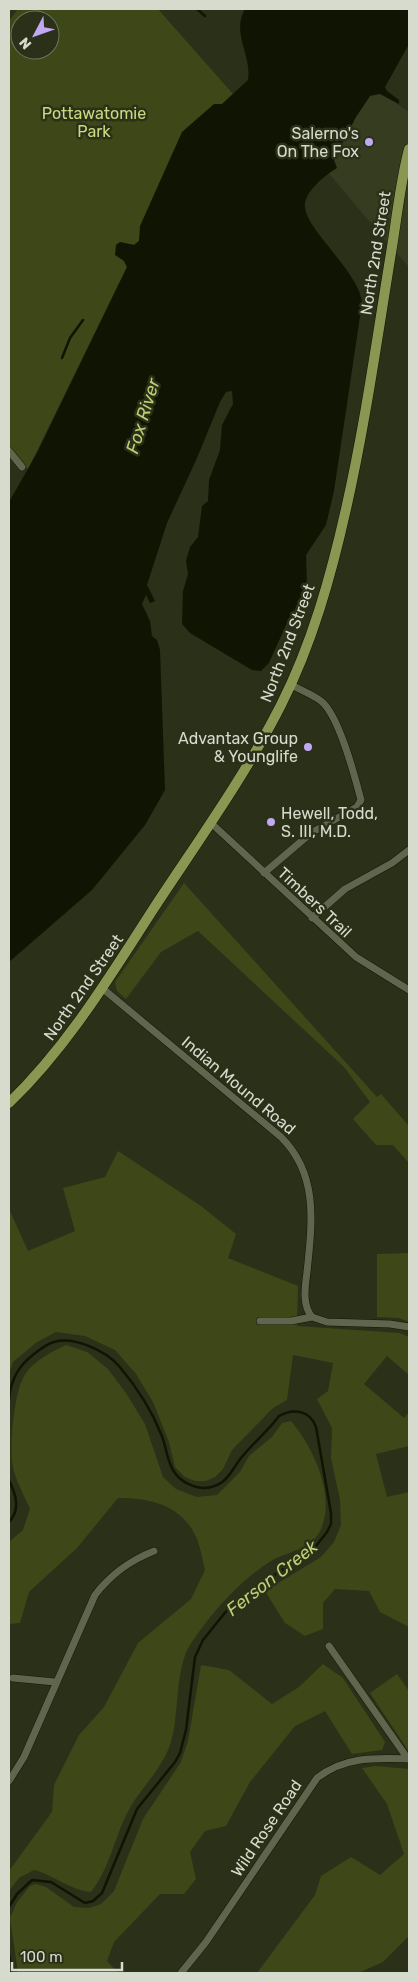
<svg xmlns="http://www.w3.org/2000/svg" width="418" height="1982" font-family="Rubik,sans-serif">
	<rect width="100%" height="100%" fill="#2b3019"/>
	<path fill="#363c1f" d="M 369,85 L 409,112 L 409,140 L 390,246 L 326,170 Z
		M 409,158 L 409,267 L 394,250 Z"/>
	<path fill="#3e4717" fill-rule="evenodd" d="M 18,9 L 158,9 L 233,94 L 222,104 L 141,231 L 139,241 L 134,245 L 120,242 L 116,245 L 127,267 L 28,469 L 19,461 L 9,447 L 9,21 ZM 20,20 L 50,20 L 50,50 L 20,50 Z
		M 184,883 L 377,1097 L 381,1094 L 409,1126 L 409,1163 L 393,1145 L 376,1145 L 353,1119 L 370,1102 L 344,1067 L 198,931 L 161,952 L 126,999 L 117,991 L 115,982 Z
		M 118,1151 L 201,1206 L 236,1234 L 228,1258 L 298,1286 L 297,1326 L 400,1333 L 409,1337 L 409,1375 L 387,1356 L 364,1384 L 404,1418 L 409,1412 L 409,1446 L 376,1454 L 387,1497 L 409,1492 L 409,1627 L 380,1612 L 369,1591 L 335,1589 L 323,1603 L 323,1629 L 305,1636 L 285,1623 L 265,1591 L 321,1557 L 334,1542 L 341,1525 L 340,1500 L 331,1458 L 332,1428 L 317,1399 L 328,1391 L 333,1363 L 293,1355 L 287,1400 L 273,1408 L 232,1450 L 223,1469 L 215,1477 L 206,1481 L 195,1481 L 185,1477 L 175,1467 L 169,1442 L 153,1402 L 136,1374 L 115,1350 L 85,1336 L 56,1332 L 37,1342 L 13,1362 L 9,1374 L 9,1209 L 28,1251 L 75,1231 L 63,1188 L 105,1177 Z
		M 409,1253 L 409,1322 L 399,1318 L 377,1317 L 377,1254 Z
		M 66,1345 L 87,1352 L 108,1369 L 126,1393 L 145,1424 L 163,1477 L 176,1489 L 197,1497 L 217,1495 L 240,1472 L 249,1456 L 272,1437 L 282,1423 L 291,1421 C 313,1447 336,1495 321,1529 C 312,1550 288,1551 271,1561 C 239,1581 210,1614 190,1645 C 174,1671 180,1716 170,1745 C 162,1768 143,1786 131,1806 C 115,1833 111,1867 91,1892 C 70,1890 54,1875 34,1870 L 19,1878 L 9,1891 L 9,1871 L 52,1812 L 54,1785 L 79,1735 L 104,1707 L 138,1643 L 191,1599 L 205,1570 C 202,1558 200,1543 194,1533 C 179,1504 148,1498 118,1498 L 77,1548 L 29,1592 L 20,1623 L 9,1624 L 9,1542 L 23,1530 L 30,1509 C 24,1495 14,1478 12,1462 C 10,1442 14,1389 26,1373 C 35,1360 53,1351 66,1345 Z
		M 323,1664 L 343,1678 L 385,1742 L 382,1750 L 352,1754 L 325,1711 L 295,1726 L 250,1782 L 226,1826 L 205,1831 L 190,1852 L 196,1879 L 184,1894 L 160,1894 L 114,1942 L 107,1961 L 118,1973 L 18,1973 L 10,1918 L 17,1902 L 30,1886 L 36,1884 L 46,1887 L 74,1907 L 89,1908 L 101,1904 L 114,1891 L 143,1819 L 181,1762 L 188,1741 L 201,1665 L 229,1670 L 272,1704 L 299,1687 Z
		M 397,1674 L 409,1691 L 409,1752 L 370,1693 Z
		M 376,1766 L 409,1769 L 409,1936 L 383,1962 L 358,1973 L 257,1973 L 315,1895 L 321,1876 L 351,1857 L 380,1875 L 404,1854 L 387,1804 L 362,1768 Z"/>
	<path fill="#101402" d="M 245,9 L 409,9 L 409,44 L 385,87 L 387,91 L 399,100 L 399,104 L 380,94 L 370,96 L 356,117 L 334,160 L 337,168 C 327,174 306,190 305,204 C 302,227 360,272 362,303 L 334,491 L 326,525 L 306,555 L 307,585 L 304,594 L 286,625 L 269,663 L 261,671 L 252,670 L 190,633 L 182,624 L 183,591 L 188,574 L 186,561 L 190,547 L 198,537 L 202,506 L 208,501 L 209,480 L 220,450 L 222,425 L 233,404 L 232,391 L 226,392 L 220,402 L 197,458 L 167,523 L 147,585 L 155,601 L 150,603 L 146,595 L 142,604 L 150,621 L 152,636 L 157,640 L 160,650 L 165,790 L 145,825 L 92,890 L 9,962 L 9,502 L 37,453 L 127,267 L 124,261 L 115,255 L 116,245 L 120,242 L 134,245 L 139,241 L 140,226 L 182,132 L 214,104 L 222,104 L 248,80 C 252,55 231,33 245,9 Z"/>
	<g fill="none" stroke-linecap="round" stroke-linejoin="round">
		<path stroke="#101402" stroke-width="2.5" d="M 197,9 L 205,16
			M 62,358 L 70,338 L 83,320
			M 9,1399 C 11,1380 18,1366 34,1354 C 39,1350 47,1344 54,1342 C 74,1336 106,1351 119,1366 C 135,1385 152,1411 161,1434 C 167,1447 166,1461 175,1473 C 181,1482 194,1488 205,1488 C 227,1486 230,1472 241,1458 C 253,1443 268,1431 279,1416 C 293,1408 310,1410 316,1427 L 331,1513 L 331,1524 L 327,1532 L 312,1551 L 254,1588 L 228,1609 L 203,1640 L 195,1657 L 186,1730 L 180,1753 L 175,1762 L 137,1809 L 102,1893 L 93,1901 L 85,1903 L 51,1882 L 32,1880 L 17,1894 L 9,1907
			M 9,1480 C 16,1495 21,1509 9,1522
			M 9,1954 L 12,1973"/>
		<g stroke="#131703" stroke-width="8">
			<path id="street" d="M 9,451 L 22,467
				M 211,823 L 356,957 L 409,990
				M 264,873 L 311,833 L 357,807 L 361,800 C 355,777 339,715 321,701 C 312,694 300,690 290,684
				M 312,918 L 345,889 L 392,863 L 409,850
				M 102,988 L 281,1137 C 319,1175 312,1223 307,1272 C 305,1287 302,1305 312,1317
				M 260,1321 L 291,1321 L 312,1317 L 327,1322 L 390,1324 L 409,1327
				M 329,1646 L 408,1759
				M 13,1678 L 55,1682
				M 9,1781 L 24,1757 L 95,1595 C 111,1574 129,1561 154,1551
				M 181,1973 L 206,1942 L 317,1778 C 345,1756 375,1758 409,1759"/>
		</g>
		<g stroke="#131703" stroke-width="11">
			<path id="primary" d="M 9,1103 C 68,1046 110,976 154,908 C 198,841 245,776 281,705 C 312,644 331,576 346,509 C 365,425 377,339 391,253 C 397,218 400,183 409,149"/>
		</g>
		<use href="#street" stroke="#60664e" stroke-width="7"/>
		<use href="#primary" stroke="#899753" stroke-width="10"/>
	</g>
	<g fill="#c1a8f3" stroke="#2b3019" stroke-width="2">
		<circle cx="369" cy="142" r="5"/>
		<circle cx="308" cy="747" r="5"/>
		<circle cx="271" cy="822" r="5"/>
	</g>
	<g text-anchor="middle" stroke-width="5" stroke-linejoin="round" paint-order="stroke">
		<g font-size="16" fill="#c8dc7f" stroke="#2b3019">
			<text x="94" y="119">Pottawatomie<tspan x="94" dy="18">Park</tspan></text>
		</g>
		<g font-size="16" fill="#d7dbcd" stroke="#2b3019" text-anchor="end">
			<text x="359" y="139">Salerno's<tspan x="359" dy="18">On The Fox</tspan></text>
			<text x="298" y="744">Advantax Group<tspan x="298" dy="18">&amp; Younglife</tspan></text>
			<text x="281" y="819" text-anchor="start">Hewell, Todd,<tspan x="281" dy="18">S. III, M.D.</tspan></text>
		</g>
		<g font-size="16" fill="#d7dbcd" stroke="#2b3019">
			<text transform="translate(375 253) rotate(-81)" y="6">North 2nd Street</text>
			<text transform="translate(287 643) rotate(-69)" y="6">North 2nd Street</text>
			<text transform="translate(315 902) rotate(43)" y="6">Timbers Trail</text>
			<text transform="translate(83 987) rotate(-55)" y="6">North 2nd Street</text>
			<text transform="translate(239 1085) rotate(40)" y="6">Indian Mound Road</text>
			<text transform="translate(266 1828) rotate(-56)" y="6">Wild Rose Road</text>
		</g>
		<g font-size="18" font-style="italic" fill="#bdd074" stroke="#2b3019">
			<text transform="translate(143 416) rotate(-73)" y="6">Fox River</text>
			<text transform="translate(272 1578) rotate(-38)" y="6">Ferson Creek</text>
		</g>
	</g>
	<rect width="418" height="1982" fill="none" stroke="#d7dbcd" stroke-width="20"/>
	<g transform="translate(35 35) rotate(229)"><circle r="24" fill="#2b3019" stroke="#707461"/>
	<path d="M0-4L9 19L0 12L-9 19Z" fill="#c1a8f3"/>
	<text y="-8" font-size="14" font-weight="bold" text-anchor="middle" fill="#d7dbcd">N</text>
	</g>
	<path d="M12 1962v8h110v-8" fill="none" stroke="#d7dbcd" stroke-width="2.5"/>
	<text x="20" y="1962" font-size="15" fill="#d7dbcd" stroke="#2b3019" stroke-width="4" paint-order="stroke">100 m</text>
</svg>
